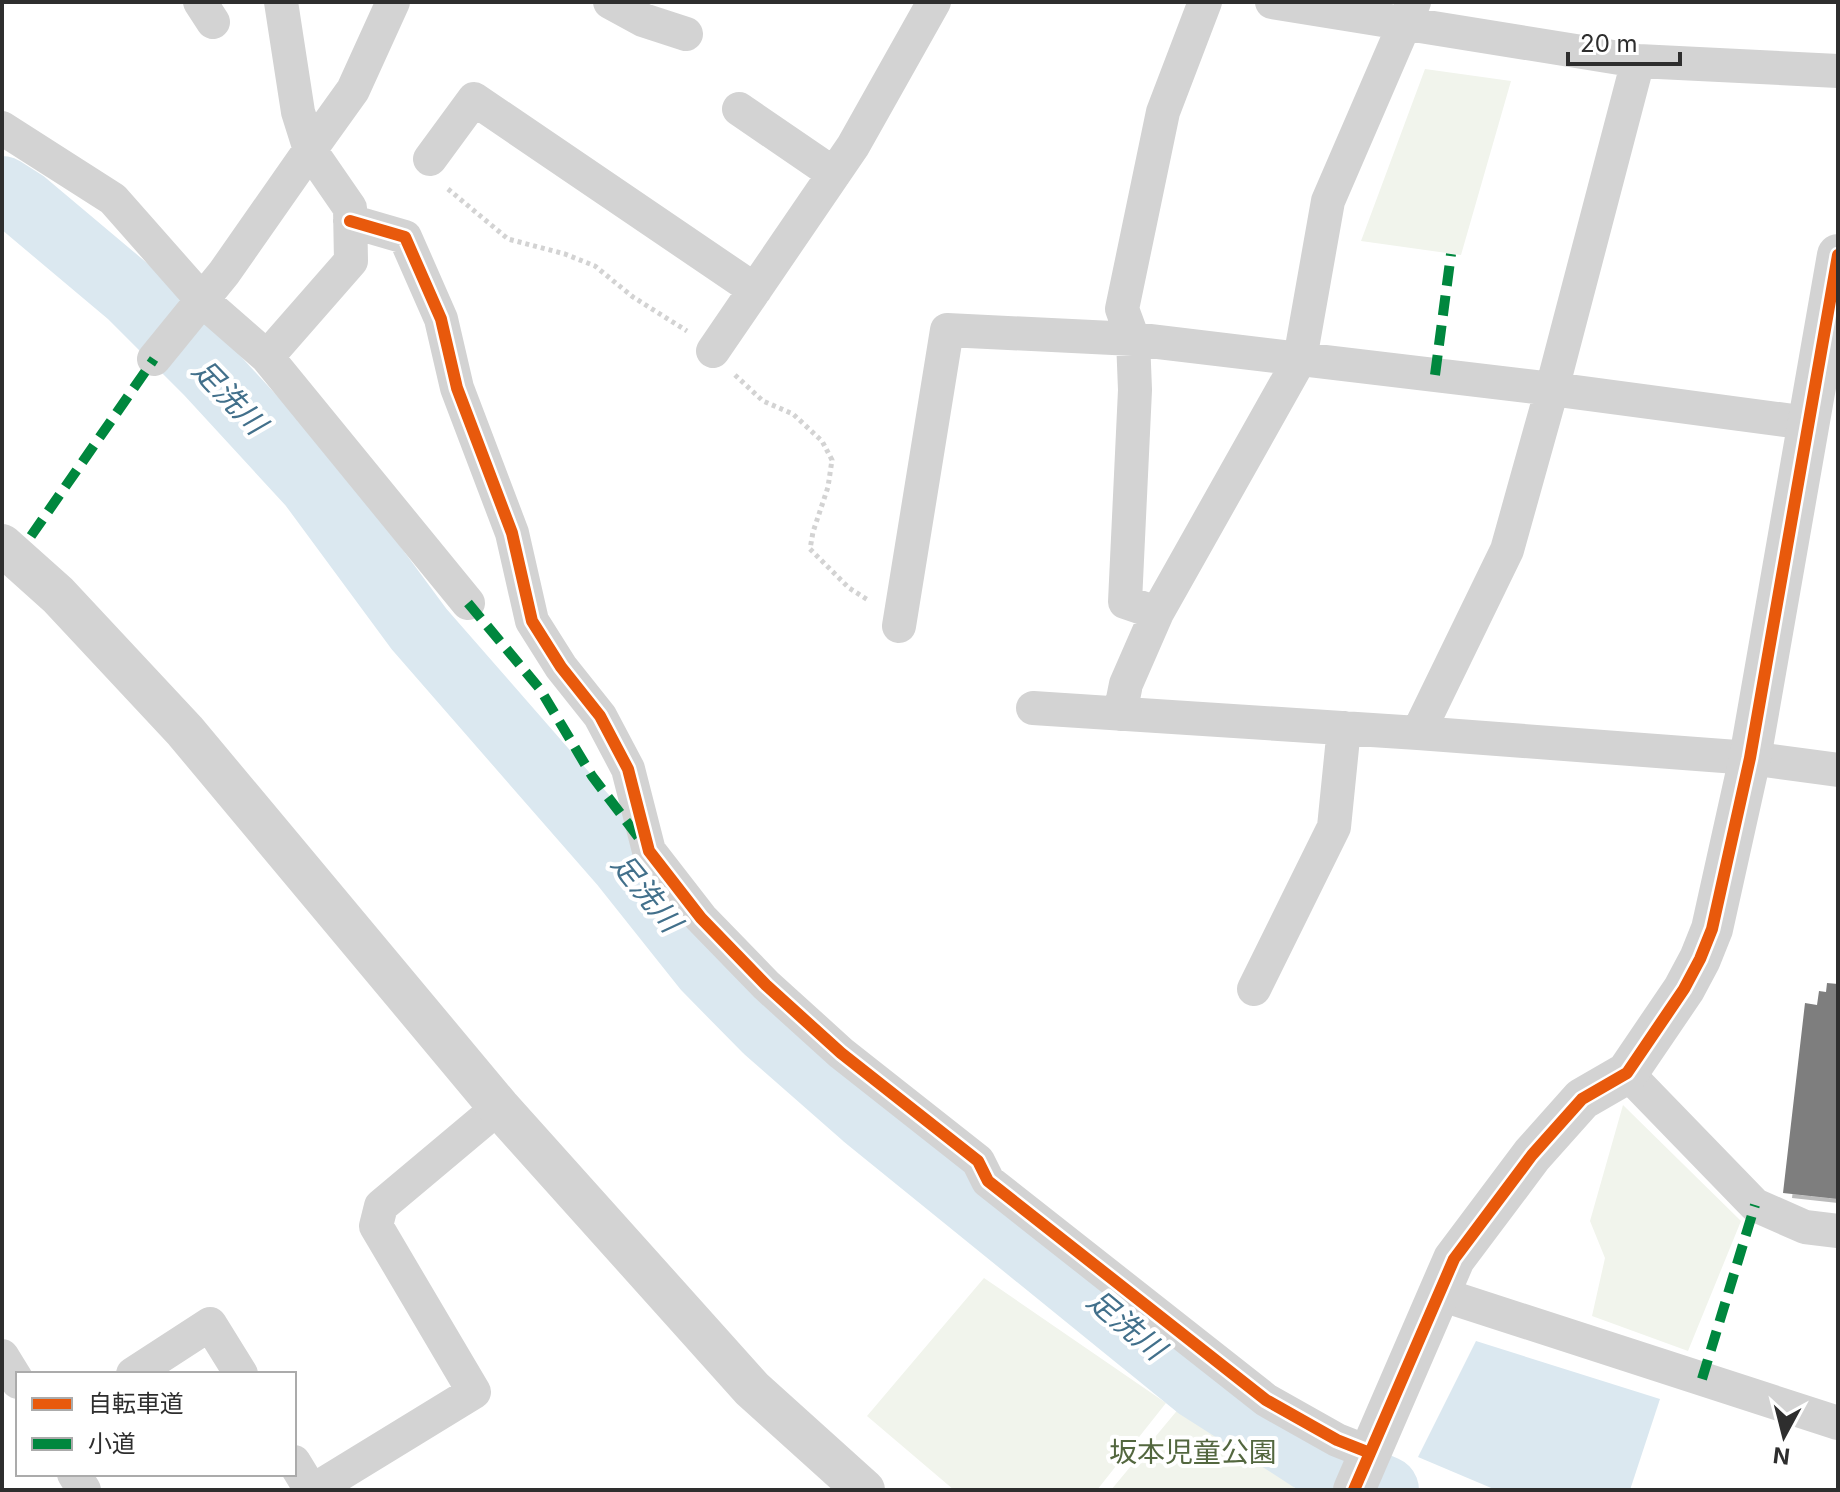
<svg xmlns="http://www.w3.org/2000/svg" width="1840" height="1492" font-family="Inter,'Noto Sans JP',sans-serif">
	<defs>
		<filter id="shadow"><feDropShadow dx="9" dy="5" stdDeviation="0" flood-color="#0004"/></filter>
	</defs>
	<rect width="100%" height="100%" fill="#fff"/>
	<path fill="#f1f4ec" d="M 1425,69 L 1511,81 L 1461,255 L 1361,241 Z
		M 1623,1105 L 1741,1221 L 1688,1351 L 1592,1316 L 1605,1258 L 1590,1221 Z
		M 984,1278 L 1166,1403 L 1097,1490 L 954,1490 L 867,1416 Z
		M 1185,1401 L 1302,1478 L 1292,1490 L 1111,1490 Z"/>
	<path fill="#dbe8f0" d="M 1476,1341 L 1660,1399 L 1630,1490 L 1496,1490 L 1418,1457 Z"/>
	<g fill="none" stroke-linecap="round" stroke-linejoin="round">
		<path stroke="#dbe8f0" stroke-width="68" d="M 2,190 L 24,204 L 131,294 L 209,372 L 312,484 L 419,629 L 625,865 L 707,968 L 767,1029 L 865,1115 L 1199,1386 L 1313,1459 L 1385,1490"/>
	</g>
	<path fill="#7e7e7e" filter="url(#shadow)" d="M 1827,983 L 1838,984 L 1838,1199 L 1783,1193 L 1805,1003 L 1817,1005 L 1819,991 L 1826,992 Z"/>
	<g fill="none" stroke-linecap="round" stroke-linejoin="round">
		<path stroke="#d3d3d3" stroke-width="5" stroke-dasharray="4 4" stroke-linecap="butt" d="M 448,189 L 508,239 L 565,254 L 595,266 L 633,297 L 687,331
			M 735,375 L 763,401 L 793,414 L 822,441 L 832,460 L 828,487 L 813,532 L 810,549 L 849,588 L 868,600"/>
		<path stroke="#d3d3d3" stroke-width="34" d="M 200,2 L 213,22
			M 281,2 L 298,112 L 310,150 L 353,90 L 393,2
			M 610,2 L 643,20 L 686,34
			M 1272,2 L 1638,61 L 1838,71
			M 739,109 L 834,174
			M 2,128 L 113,199 L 203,301 L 267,357 L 468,603
			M 430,159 L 474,99 L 755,290
			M 350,221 L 405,237 L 441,319 L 457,388 L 512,533 L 532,621 L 561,667 L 600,716 L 628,769 L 649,851 L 701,918 L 766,985 L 841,1053 L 978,1161 L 988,1181 L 1266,1400 L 1337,1440 L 1370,1453
			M 713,351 L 853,146 L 934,2
			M 154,359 L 224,273 L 310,150 L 350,208 L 351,261 L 267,357
			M 1157,613 L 1125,602 L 1135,390 L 1133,339 L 1122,309 L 1163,112 L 1205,2
			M 899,626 L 947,330 L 1133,339 L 1552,389 L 1808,423
			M 1033,708 L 1418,733 L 1750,758 L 1838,770
			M 1120,714 L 1126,684 L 1157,613 L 1300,359 L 1328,201 L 1414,2
			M 1418,733 L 1507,550 L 1552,389 L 1638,61
			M 1254,989 L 1334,827 L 1344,728
			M 1627,1073 L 1755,1205 L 1805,1227 L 1838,1231
			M 1437,1293 L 1838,1423
			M 2,1356 L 18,1382
			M 133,1374 L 210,1324 L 241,1374
			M 294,1462 L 311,1490
			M 74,1474 L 84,1490
			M 314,1490 L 474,1392 L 376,1226 L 381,1206 L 499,1107"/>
		<path stroke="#d3d3d3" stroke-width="42" d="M 2,545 L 58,595 L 185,731 L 499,1107 L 752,1389 L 864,1490
			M 1354,1490 L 1454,1259 L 1532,1155 L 1582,1099 L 1627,1073 L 1684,989 L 1700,959 L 1712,929 L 1750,758 L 1838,255"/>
		<path stroke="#00873e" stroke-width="10" stroke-dasharray="20 10" stroke-linecap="butt" d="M 1435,375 L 1451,254
			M 31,536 L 154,359
			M 468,603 L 540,689 L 592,776 L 642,842
			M 1702,1379 L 1755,1205"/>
		<g stroke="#fff" stroke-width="17">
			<path id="cycleway" d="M 350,221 L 405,237 L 441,319 L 457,388 L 512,533 L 532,621 L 561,667 L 600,716 L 628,769 L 649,851 L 701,918 L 766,985 L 841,1053 L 978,1161 L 988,1181 L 1266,1400 L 1337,1440 L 1370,1453
				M 1354,1490 L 1454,1259 L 1532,1155 L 1582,1099 L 1627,1073 L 1684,989 L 1700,959 L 1712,929 L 1750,758 L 1838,255"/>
		</g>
		<use href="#cycleway" stroke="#e8590c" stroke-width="12"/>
	</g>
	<g text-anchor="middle" stroke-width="8" stroke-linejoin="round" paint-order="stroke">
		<g font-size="28" fill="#53673f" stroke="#fff">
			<text x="1193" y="1462">坂本児童公園</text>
		</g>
		<g font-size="30" font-style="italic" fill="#42708b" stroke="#fff">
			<text transform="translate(229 397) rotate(46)" y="10">足洗川</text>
			<text transform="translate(646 893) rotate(51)" y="10">足洗川</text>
			<text transform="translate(1126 1325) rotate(40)" y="10">足洗川</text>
		</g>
	</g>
	<rect width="1840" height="1492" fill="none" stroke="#2e2e2e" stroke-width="8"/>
	<rect x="16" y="1372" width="280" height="104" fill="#ffffff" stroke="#ababab" stroke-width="2"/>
	<rect x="32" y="1398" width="40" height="12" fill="#e8590c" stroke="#ababab" stroke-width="2"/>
	<text x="88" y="1412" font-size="24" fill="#2e2e2e">自転車道</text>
	<rect x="32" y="1438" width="40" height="12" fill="#00873e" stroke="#ababab" stroke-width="2"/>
	<text x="88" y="1452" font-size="24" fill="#2e2e2e">小道</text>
	<g transform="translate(1784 1436) rotate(187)" stroke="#ffffff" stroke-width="6" paint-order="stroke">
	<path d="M0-6L14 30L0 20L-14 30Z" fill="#2e2e2e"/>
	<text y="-12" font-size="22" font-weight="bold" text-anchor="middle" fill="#2e2e2e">N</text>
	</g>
	<path d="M1568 52v12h112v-12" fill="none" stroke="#2e2e2e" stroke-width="4"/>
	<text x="1580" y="52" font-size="24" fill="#2e2e2e" stroke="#ffffff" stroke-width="6" paint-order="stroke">20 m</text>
</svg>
